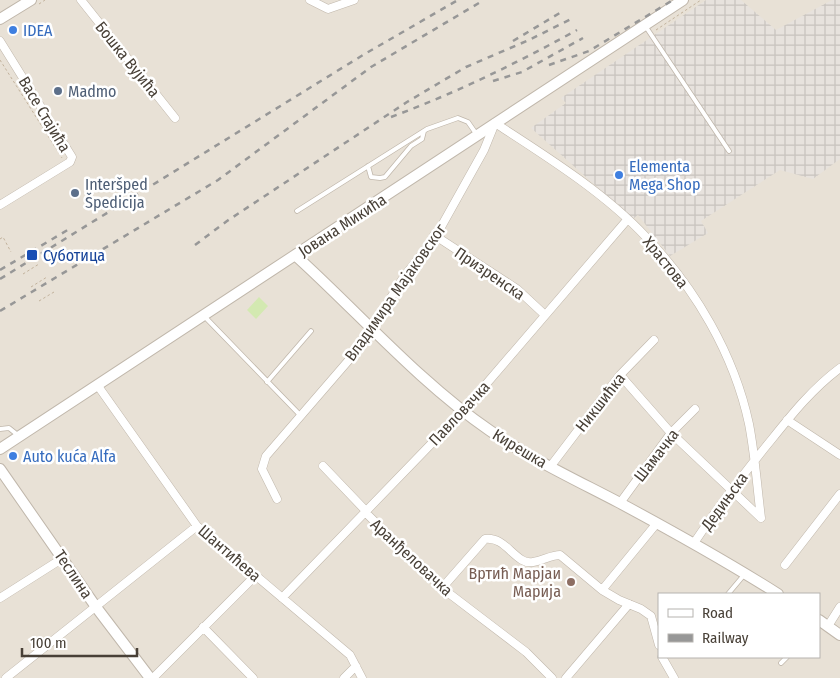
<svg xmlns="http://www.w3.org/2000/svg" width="840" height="678" font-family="'Fira Sans Condensed',sans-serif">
	<defs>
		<pattern id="industrial-grid" width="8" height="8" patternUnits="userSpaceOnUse" patternTransform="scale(1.25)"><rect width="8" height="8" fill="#e7e2dd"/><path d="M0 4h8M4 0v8" fill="none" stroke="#c8c3be"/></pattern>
	</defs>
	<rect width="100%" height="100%" fill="#f4f0e8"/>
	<path fill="#e8e1d6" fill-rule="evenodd" d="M 0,0 L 840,0 L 840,678 L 0,678 ZM 659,594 L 819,594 L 819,657 L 659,657 Z"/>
	<path fill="url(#industrial-grid)" d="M 706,0 L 741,0 L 776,30 L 832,0 L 840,0 L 840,159 L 813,179 L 780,170 L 701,221 L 708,233 L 670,256 L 638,215 L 633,219 L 531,128 L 566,103 L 561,98 Z"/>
	<path fill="#d3e9b1" d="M 259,297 L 268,306 L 256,319 L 247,310 Z"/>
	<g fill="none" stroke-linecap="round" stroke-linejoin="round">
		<g stroke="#c0b7ab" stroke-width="5.5">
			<path id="service" d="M 646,27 L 729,151
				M 368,166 L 371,177 L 380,178 L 385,177 L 411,146 L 422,139 L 424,131
				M 297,211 L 427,129 L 458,118 L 468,122 L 477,135
				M 205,317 L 301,416
				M 267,382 L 311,331
				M 0,429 L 9,428 L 19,436
				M 728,594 L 744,575
				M 781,663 L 787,657"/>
		</g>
		<g stroke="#c0b7ab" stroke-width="9">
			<path id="minor" d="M 81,0 L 175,118
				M 310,0 L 328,9 L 354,0
				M 0,41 L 72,157 L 70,162 L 0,205
				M 434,235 L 517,289 L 545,315
				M 620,375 L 671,433 L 761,518
				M 98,386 L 197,526 L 350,655 L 362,678
				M 787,420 L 840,455
				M 323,466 L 366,511
				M 550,467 L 620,375 L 654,340
				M 277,499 L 262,469 L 266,456 L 361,346 L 403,278 L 436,236 L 484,150 L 495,123 C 546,156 605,193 646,237 C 695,288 734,354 749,424 C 755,455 757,486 761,518
				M 620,503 L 671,433 L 695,409
				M 365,512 L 442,588 L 526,652 L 552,678
				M 694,543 C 718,507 744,473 772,439 C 792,414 813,388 840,368
				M 785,565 L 840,494
				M 442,588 L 485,539 C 502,537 509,552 522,560 C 533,567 548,555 560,555 L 602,590 L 619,600 L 641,609 L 651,616 L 659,645
				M 602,590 L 657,523
				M 0,598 L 63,558
				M 282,598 L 463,411 L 627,220
				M 828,626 L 840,607
				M 203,627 L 253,678
				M 662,657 L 674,678
				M 6,678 L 197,526
				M 153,678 L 255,576
				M 344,678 L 356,666
				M 566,678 L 629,604"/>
		</g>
		<g stroke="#c0b7ab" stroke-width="12">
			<path id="tertiary" d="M 0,19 L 31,0
				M 295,255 C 358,312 420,383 489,430 C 529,458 574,479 618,502 C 672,531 726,561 778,594
				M 0,449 L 683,0
				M 0,469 L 96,607 L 150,678
				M 819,620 L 840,635"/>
		</g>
		<path stroke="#c2b29c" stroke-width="1" stroke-dasharray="2.5 2.5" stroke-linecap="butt" d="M 39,4 L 45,0
			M 656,30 L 701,0
			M 0,60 L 62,158
			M 0,239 L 3,237 L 11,252
			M 23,274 L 39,264
			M 31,287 L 47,277
			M 39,301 L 54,292"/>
		<use href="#service" stroke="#fff" stroke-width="4"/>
		<use href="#minor" stroke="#fff" stroke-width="8"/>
		<use href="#tertiary" stroke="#fff" stroke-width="10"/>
		<path stroke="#979797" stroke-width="2.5" stroke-dasharray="6 6" stroke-linecap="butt" d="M 513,41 L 563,11
			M 549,65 L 589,51 L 673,0
			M 493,81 L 522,72 L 583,38
			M 391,117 C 456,93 517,63 577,30
			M 195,245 L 227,221 L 407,102 L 466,67 L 529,40 L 571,19
			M 0,270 L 71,228
			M 0,279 L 363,55 L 458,0
			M 0,311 L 218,180 L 371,67 L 484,0"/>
	</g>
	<g fill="#3f7fe0" stroke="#fff" stroke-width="2">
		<circle cx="13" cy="30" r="5"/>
		<circle cx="619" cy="175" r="5"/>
		<circle cx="13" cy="456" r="5"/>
	</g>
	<g fill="#5c6f8a" stroke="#fff" stroke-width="2">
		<circle cx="58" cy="91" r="5"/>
		<circle cx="75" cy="193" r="5"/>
	</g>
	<rect fill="#1a4fb4" stroke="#fff" stroke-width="2" x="26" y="249" width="12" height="12" rx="2.5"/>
	<circle fill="#8d6e63" stroke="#fff" stroke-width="2" cx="571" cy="582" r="5"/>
	<g text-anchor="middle" stroke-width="5" stroke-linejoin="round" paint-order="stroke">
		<g font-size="16" fill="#366cbe" stroke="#fff" text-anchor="start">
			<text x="23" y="36">IDEA</text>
			<text x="629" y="172">Elementa<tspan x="629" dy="18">Mega Shop</tspan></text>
			<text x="23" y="462">Auto kuća Alfa</text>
		</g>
		<g font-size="16" fill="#484037" stroke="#fff">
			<text transform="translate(128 59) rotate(51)" y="6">Бошка Вујића</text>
			<text transform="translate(45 114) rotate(59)" y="6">Васе Стајића</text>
			<text transform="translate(342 225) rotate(-33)" y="6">Јована Микића</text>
			<text transform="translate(666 262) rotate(51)" y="6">Храстова</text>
			<text transform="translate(490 273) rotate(34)" y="6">Призренска</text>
			<text transform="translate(395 292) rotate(-55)" y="6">Владимира Мајаковског</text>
			<text transform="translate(600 402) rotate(-52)" y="6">Никшићка</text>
			<text transform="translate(459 413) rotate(-47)" y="6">Павловачка</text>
			<text transform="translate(520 448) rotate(31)" y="6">Кирешка</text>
			<text transform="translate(656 455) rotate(-52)" y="6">Шамачка</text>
			<text transform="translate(724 501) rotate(-54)" y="6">Дедињска</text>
			<text transform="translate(230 553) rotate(41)" y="6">Шантићева</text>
			<text transform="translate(412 557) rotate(43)" y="6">Аранђеловачка</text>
			<text transform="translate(74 574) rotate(56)" y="6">Теслина</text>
		</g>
		<g font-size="16" fill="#4e5e75" stroke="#fff" text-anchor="start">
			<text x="68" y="97">Madmo</text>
			<text x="85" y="190">Interšped<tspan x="85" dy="18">Špedicija</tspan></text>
		</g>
		<g font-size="16" fill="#164399" stroke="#fff" text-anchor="start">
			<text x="43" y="261">Суботица</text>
		</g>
		<g font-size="16" fill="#785e54" stroke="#fff" text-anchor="end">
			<text x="561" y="579">Вртић Марјаи<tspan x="561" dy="18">Марија</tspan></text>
		</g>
	</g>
	<rect x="658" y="593" width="162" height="65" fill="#ffffff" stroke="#b6b3af"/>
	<rect x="668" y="609" width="25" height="8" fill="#ffffff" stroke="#b6b3af"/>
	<text x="702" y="618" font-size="15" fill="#484037">Road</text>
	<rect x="668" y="634" width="25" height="8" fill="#979797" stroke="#b6b3af"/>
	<text x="702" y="643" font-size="15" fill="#484037">Railway</text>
	<path d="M22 648v8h115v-8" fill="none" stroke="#484037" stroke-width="2.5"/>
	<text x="30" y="648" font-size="15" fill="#484037" stroke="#ffffff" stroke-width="4" paint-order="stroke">100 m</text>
</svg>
